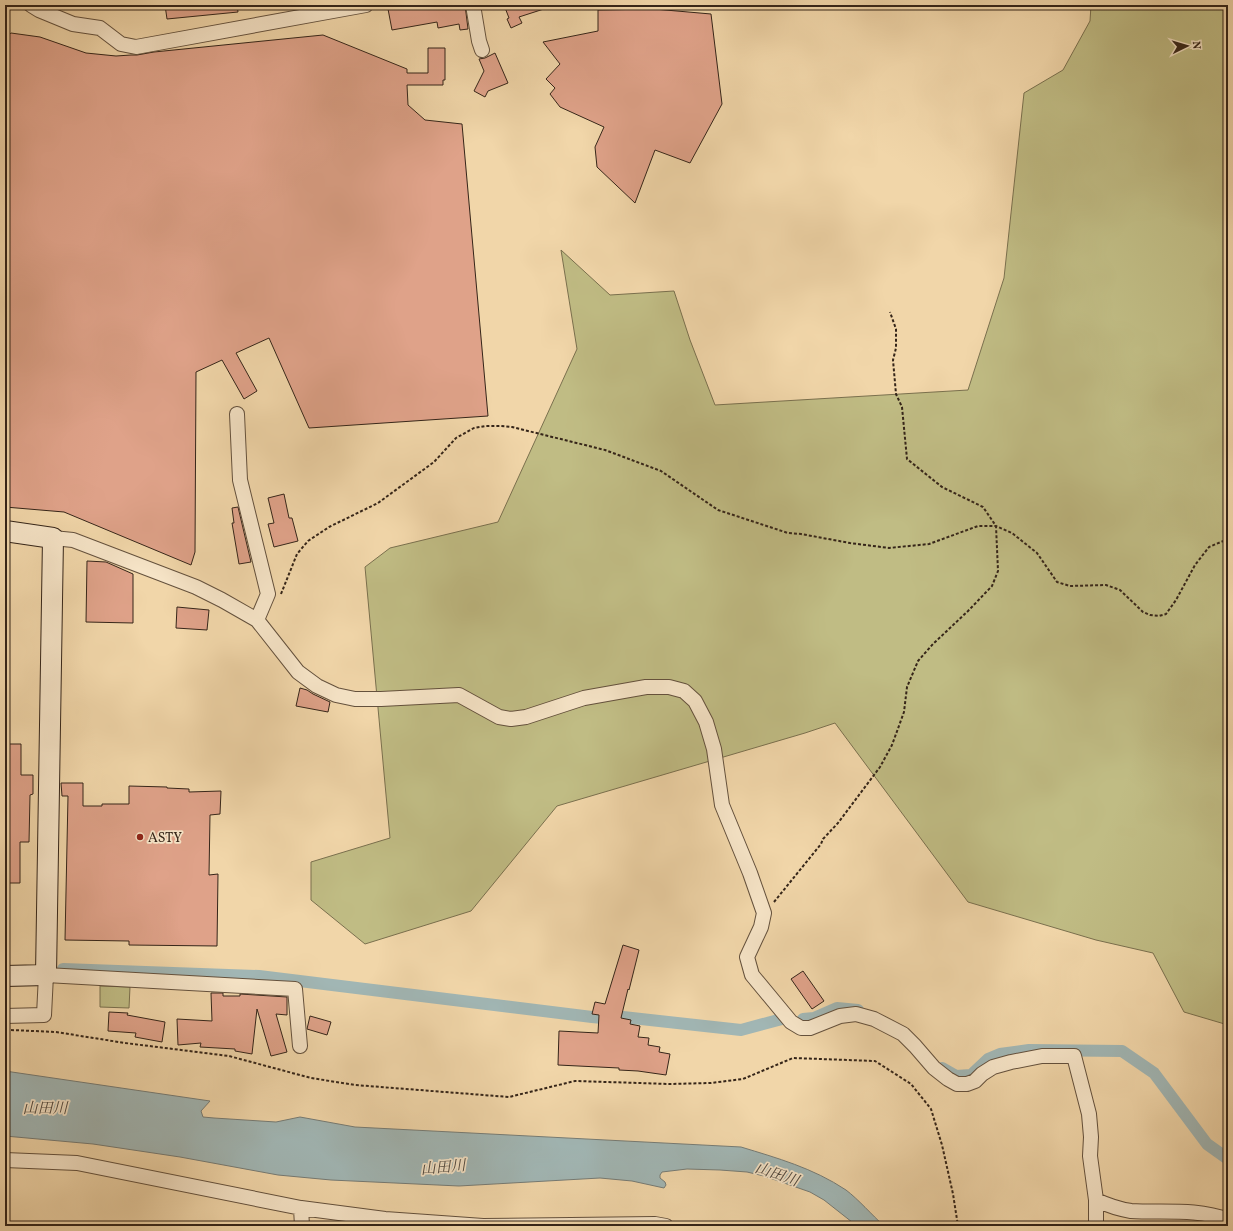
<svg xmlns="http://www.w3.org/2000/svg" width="1233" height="1231" font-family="Vollkorn,'Noto Serif JP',serif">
	<rect width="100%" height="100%" fill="#f1d6a9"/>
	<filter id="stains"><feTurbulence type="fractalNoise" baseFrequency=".005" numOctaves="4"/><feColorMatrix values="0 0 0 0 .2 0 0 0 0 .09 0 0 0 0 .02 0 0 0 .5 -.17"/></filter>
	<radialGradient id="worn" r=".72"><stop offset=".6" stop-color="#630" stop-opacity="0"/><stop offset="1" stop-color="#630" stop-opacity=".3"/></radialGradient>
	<path fill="#c0bc84" stroke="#7a704e" d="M 1091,5 L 1228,5 L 1228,1025 L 1184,1012 L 1153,953 L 1096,940 L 968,902 L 835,723 L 805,733 L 557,806 L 471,911 L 365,944 L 311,900 L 311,862 L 390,838 L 365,567 L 390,548 L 498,522 L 577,349 L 561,250 L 610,295 L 674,291 L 690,340 L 715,405 L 968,390 L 1004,278 L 1024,93 L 1063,70 L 1090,21 Z
		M 100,986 L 130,987 L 129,1008 L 100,1007 Z"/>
	<path fill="#a1b6b4" stroke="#767c76" d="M 5,1071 L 210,1101 L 201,1111 L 203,1117 L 214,1118 L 276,1122 L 300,1117 L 355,1127 L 741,1147 C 777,1158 813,1168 846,1190 C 858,1199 872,1215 884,1226 L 857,1226 L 824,1200 L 810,1192 L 764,1176 L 747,1172 L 720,1170 L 687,1169 L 662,1172 L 660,1175 L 660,1178 L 665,1182 L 666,1185 L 664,1188 L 632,1181 L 600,1178 L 459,1186 L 331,1180 L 278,1175 L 180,1157 L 93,1144 L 5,1136 Z"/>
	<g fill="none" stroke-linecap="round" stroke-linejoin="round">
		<path stroke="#a1b6b4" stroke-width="12" d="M 63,969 L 259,976 L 592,1017 L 613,1019 L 623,1017 L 741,1030 L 782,1019
			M 803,1019 L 814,1018 L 837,1008 L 858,1010
			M 942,1068 L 956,1076 L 971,1075 L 988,1059 L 1000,1054 L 1029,1050 L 1122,1051 L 1154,1073 L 1207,1144 L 1228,1159"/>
	</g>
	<path fill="#dfa289" stroke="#352519" d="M 165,5 L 237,5 L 238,12 L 167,19 Z
		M 410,5 L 465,5 L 468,29 L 460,30 L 459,24 L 438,28 L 437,22 L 392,30 L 388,9 Z
		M 504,5 L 550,5 L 550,7 L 519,17 L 522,23 L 511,28 L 507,19 L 509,18 Z
		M 654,9 L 711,14 L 722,104 L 690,163 L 655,150 L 635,203 L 597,167 L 595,147 L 604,127 L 560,107 L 550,94 L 555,88 L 546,79 L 560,64 L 543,42 L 598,31 L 598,10 Z
		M 11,33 L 40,37 L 86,53 L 116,56 L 131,55 L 137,55 L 154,52 L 323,35 L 407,69 L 407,73 L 428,73 L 428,48 L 445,48 L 445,80 L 443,80 L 443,85 L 407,85 L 408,105 L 425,120 L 462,124 L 488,416 L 309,428 L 269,338 L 236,353 L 257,391 L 244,399 L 222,360 L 196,372 L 195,552 L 191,565 L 64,512 L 5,507 L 5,38 Z
		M 495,53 L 508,83 L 488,91 L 485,97 L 474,91 L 484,71 L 479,59 L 485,58 Z
		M 284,494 L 289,518 L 292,518 L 298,541 L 274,547 L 268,524 L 274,523 L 268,498 Z
		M 238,507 L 251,562 L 239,564 L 232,523 L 234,523 L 232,508 Z
		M 87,561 L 106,562 L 133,574 L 133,623 L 86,622 Z
		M 177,607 L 209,610 L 207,630 L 176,628 Z
		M 300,688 L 307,690 L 313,694 L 330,702 L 328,712 L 296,706 Z
		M 5,744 L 21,744 L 21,775 L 33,775 L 33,794 L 30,795 L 29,842 L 20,842 L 20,883 L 5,883 Z
		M 61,783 L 83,783 L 83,806 L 102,806 L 102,804 L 129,804 L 129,786 L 167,787 L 167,788 L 189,789 L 189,792 L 221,791 L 220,814 L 210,815 L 209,875 L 218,874 L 217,946 L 129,945 L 129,941 L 65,940 L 68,796 L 62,796 Z
		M 623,945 L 639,950 L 629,990 L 628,989 L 621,1018 L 631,1020 L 630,1024 L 640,1026 L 638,1037 L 649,1038 L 648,1045 L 660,1047 L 659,1052 L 670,1054 L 666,1075 L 638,1071 L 619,1070 L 619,1068 L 558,1065 L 559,1031 L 598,1033 L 599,1015 L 592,1014 L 595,1002 L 605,1004 Z
		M 803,971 L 824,1001 L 812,1009 L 791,979 Z
		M 211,993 L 223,993 L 223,996 L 240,996 L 240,994 L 287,997 L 287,1015 L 276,1014 L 287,1052 L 271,1056 L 257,1009 L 252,1054 L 235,1051 L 235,1049 L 200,1047 L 201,1043 L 178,1045 L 177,1019 L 212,1021 Z
		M 109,1012 L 128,1013 L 127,1015 L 165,1022 L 162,1042 L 135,1037 L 136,1033 L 108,1031 Z
		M 310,1016 L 331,1022 L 327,1035 L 307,1029 Z"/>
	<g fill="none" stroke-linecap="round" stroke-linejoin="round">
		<g stroke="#64513d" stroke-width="16">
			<path id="street" d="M 31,5 L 39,10 L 73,24 L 100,28 L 121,44 L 136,47 L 366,5
				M 473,5 L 479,41 L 482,50
				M 237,414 L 240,480 L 268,594 L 257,620
				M 53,538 L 73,540 L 196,587 L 222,600 L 257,620 L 298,672 L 317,686 L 336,695 L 355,699 L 381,699 L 459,695 L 499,717 L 511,719 L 526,717 L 584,698 L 646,687 L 669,687 L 684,691 L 695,701 L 706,722 L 714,749 L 722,805 L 750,873 L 764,913 L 761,927 L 747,957 L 752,975 L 791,1022 L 801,1028 L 810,1028 L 840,1016 L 856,1014 L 874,1019 L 903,1034 L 915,1046 L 934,1068 L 948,1079 L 957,1084 L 967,1084 L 975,1081 L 982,1074 L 993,1067 L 1011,1062 L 1042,1056 L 1074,1056 L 1089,1114 L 1091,1137 L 1090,1156 L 1096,1200 L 1096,1226
				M 5,1016 L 44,1015 L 46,975 L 295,989 L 300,1046
				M 5,1160 L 77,1163 L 301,1208 L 385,1219 L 483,1226 L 655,1224 L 666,1226
				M 1096,1200 C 1107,1205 1118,1209 1131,1211 C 1163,1213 1196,1208 1228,1220
				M 301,1208 L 302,1226"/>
		</g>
		<g stroke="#352519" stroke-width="22">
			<path id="secondary" d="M 5,531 L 53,538 L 46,975 L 5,976"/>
		</g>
		<path stroke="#352519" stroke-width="2" stroke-dasharray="3 2" stroke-linecap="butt" d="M 281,594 L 297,554 L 308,541 L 329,527 L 378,503 L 434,462 L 456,438 L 474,428 L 486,426 L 501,426 L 512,427 L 605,450 L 661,471 L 718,510 L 788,533 L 801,534 L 850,543 L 889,548 L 929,544 L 978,526 L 996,526 L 1012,533 L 1037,553 L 1057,582 L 1070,586 L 1106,585 L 1120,590 L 1143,612 L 1150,615 L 1159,616 L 1166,614 L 1176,600 L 1195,565 L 1209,547 L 1228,539
			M 774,902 L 821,844 L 823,839 L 838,823 L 880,767 L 892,745 L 904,712 L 907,687 L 918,661 L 933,644 L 968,611 L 992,586 L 998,571 L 996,526 L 983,507 L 942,487 L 907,459 L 902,407 L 896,394 L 893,360 L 896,348 L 896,329 L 890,312
			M 11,1030 L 56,1032 L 125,1043 L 229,1056 L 311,1078 L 355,1085 L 509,1097 L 575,1081 L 670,1084 L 711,1083 L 743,1079 L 793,1058 L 875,1061 L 911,1084 L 931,1109 L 942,1145 L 953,1194 L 958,1226"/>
		<use href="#street" stroke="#f6e4c7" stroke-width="14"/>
		<use href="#secondary" stroke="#f6e4c7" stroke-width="20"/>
	</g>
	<circle fill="#8f2418" stroke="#f6e4c7" stroke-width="1.5" cx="140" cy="837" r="4"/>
	<g text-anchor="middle" stroke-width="3.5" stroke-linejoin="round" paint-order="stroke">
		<g font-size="14" fill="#352519" stroke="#f6e4c7" text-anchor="start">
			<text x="148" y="842">ASTY</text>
		</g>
		<g font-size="15" font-style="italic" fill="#504940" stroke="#f6e4c7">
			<text x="45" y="1113">山田川</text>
			<text transform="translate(443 1167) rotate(-5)" y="5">山田川</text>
			<text transform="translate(777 1174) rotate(19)" y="5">山田川</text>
		</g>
	</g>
	<rect width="1233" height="1231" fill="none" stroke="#f1d6a9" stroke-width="20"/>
	<rect x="6" y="6" width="1221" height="1219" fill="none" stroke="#352519" stroke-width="2"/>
	<rect x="10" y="10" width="1213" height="1211" fill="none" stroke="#352519"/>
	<g transform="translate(1187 46) rotate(85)" stroke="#f6e4c7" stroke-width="3" paint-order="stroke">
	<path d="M0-3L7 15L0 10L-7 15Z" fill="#352519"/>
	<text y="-6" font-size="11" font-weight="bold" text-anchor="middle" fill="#352519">N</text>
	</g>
	<rect width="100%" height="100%" filter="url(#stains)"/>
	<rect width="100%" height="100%" fill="url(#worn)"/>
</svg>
